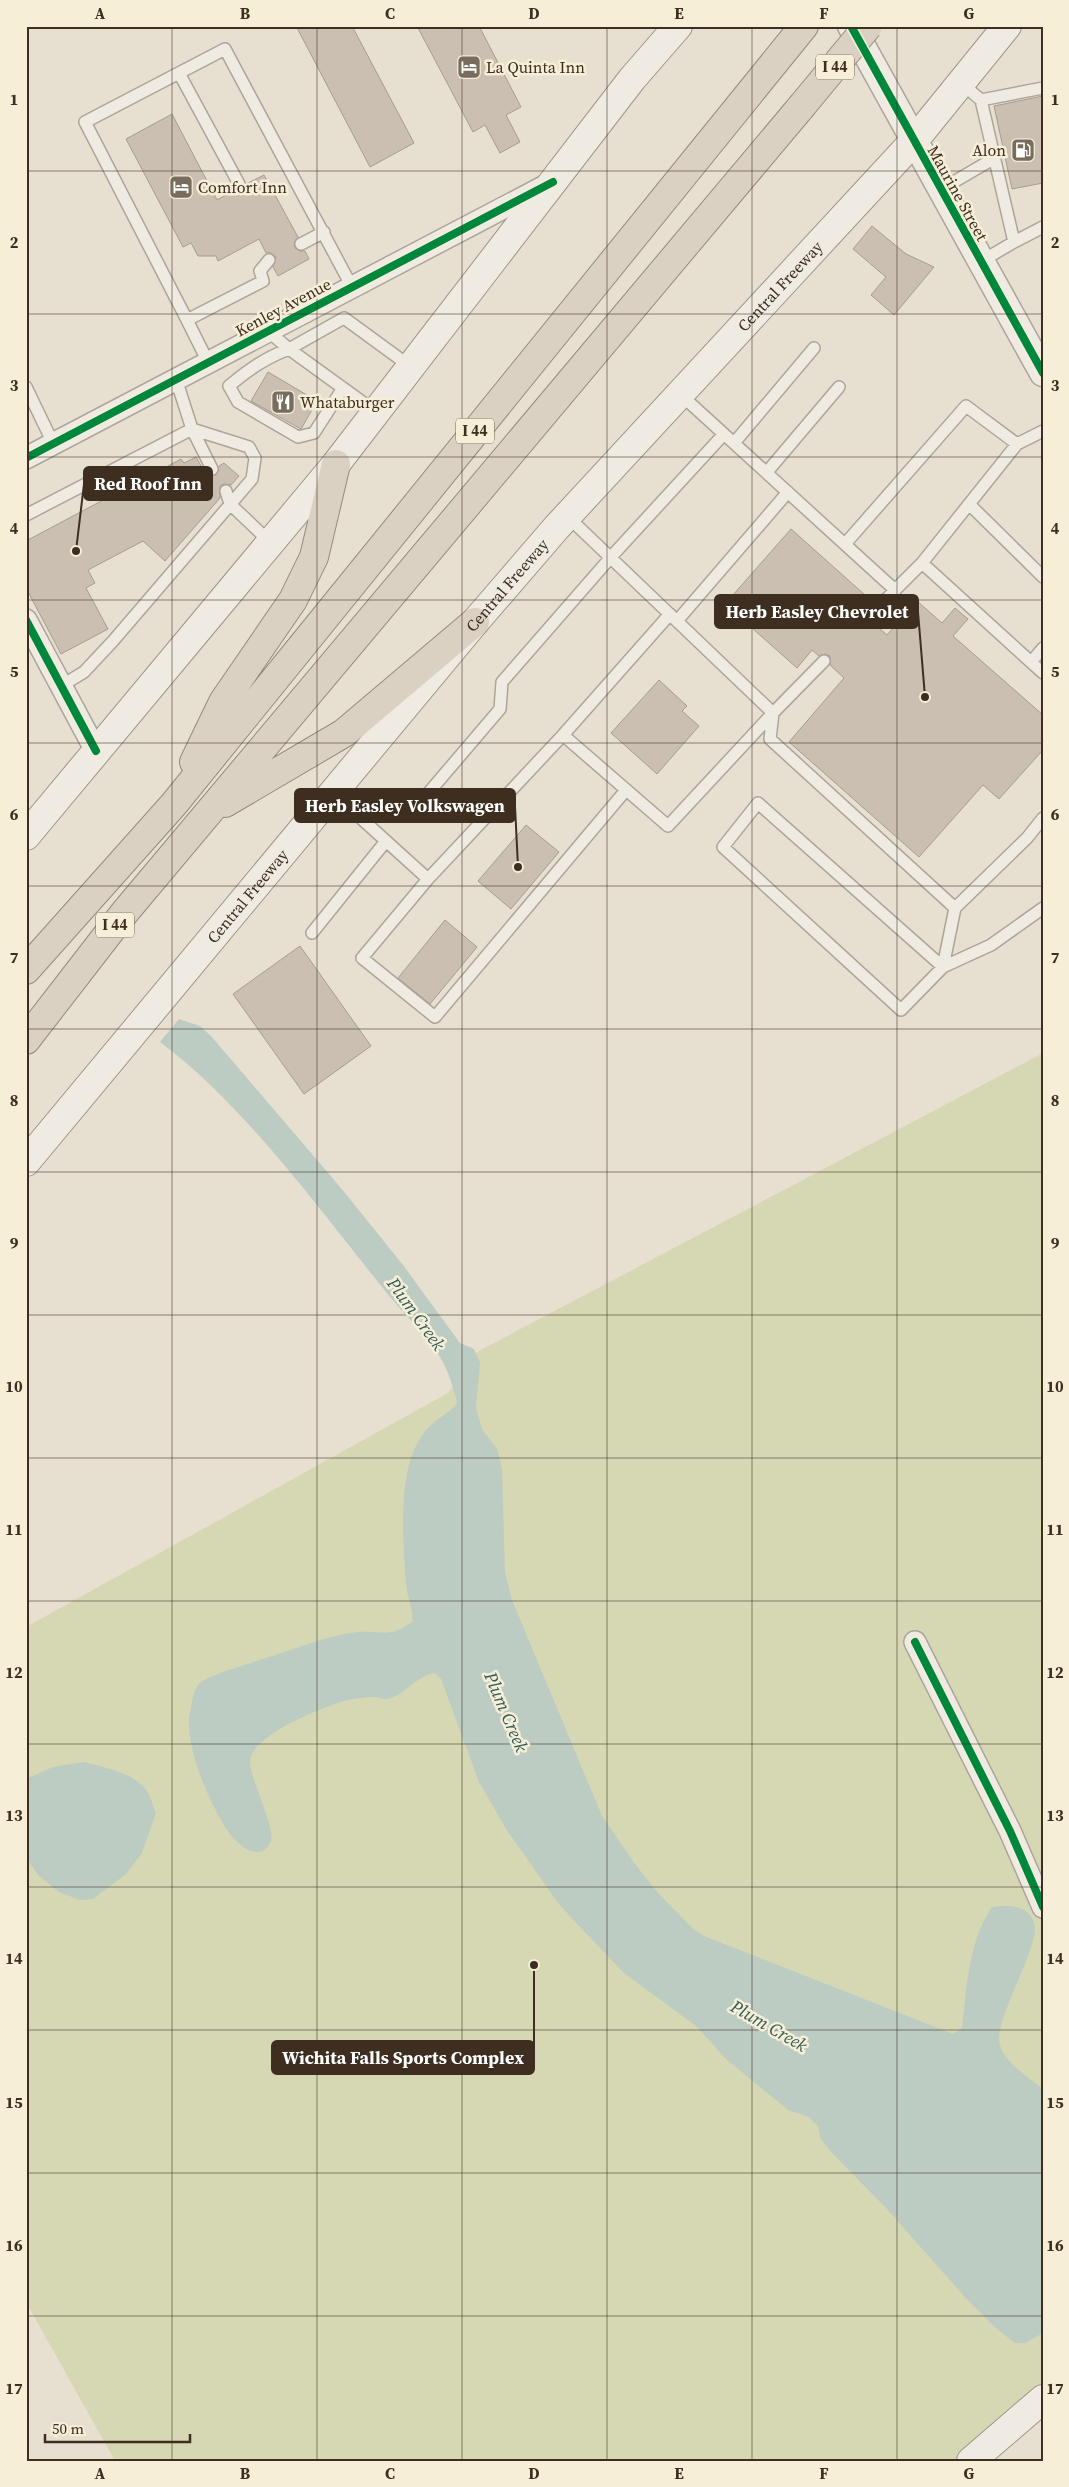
<svg xmlns="http://www.w3.org/2000/svg" width="1069" height="2487" font-family="'Source Serif 4',serif">
	<rect width="100%" height="100%" fill="#e7e0d1"/>
	<path fill="#d6d7b3" d="M 1043,1053 L 1043,2390 L 958,2461 L 115,2461 L 26,2302 L 26,1627 L 448,1393 L 477,1352 Z"/>
	<path fill="#bcccc2" d="M 179,1019 L 200,1026 L 211,1036 L 341,1188 L 403,1265 L 460,1343 L 474,1349 L 480,1363 L 476,1408 L 482,1429 L 497,1449 L 502,1468 L 505,1573 L 512,1600 L 602,1816 L 635,1864 L 658,1893 L 692,1928 L 704,1936 L 953,2034 L 962,2028 C 967,1987 968,1942 992,1907 C 1007,1905 1028,1904 1034,1923 C 1041,1944 1000,2008 999,2038 C 999,2060 1028,2077 1043,2089 L 1043,2333 L 1025,2343 L 1015,2343 L 997,2329 L 962,2294 L 888,2210 L 830,2151 L 821,2139 L 818,2126 L 809,2117 L 788,2110 L 726,2059 L 696,2026 L 624,1973 L 578,1925 L 558,1903 L 506,1829 L 479,1782 L 441,1679 L 435,1673 C 417,1675 403,1697 386,1699 C 382,1699 378,1697 374,1697 C 365,1697 353,1699 344,1701 C 322,1708 250,1735 250,1762 C 251,1782 276,1829 271,1841 C 260,1866 236,1843 227,1830 C 210,1804 188,1753 189,1721 C 189,1715 191,1708 192,1702 C 193,1696 195,1687 201,1682 C 214,1673 258,1661 275,1655 C 302,1647 331,1634 359,1632 C 385,1630 387,1639 412,1622 C 414,1608 407,1598 406,1584 C 403,1546 398,1478 417,1444 C 420,1439 424,1432 428,1428 C 437,1418 449,1414 457,1403 C 453,1386 449,1372 440,1357 C 424,1332 400,1310 382,1287 C 316,1205 244,1105 160,1042 Z
		M 84,1762 C 105,1768 133,1772 147,1791 C 151,1797 153,1807 156,1813 L 142,1853 L 126,1874 L 93,1899 L 80,1900 L 59,1892 L 38,1875 L 26,1857 L 26,1779 L 53,1767 Z"/>
	<path fill="#cbbfb2" stroke="#a89c90" d="M 296,26 L 352,26 L 414,143 L 370,167 Z
		M 417,26 L 479,26 L 521,107 L 506,115 L 520,142 L 500,153 L 485,125 L 473,132 Z
		M 1043,96 L 1043,183 L 1012,189 L 994,106 Z
		M 172,114 L 217,200 L 235,190 L 242,191 L 246,184 L 264,175 L 298,237 L 294,243 L 295,248 L 300,251 L 305,251 L 309,259 L 278,276 L 273,267 L 276,257 L 271,253 L 266,253 L 259,239 L 218,261 L 216,256 L 198,256 L 191,243 L 183,247 L 126,139 Z
		M 872,226 L 906,254 L 934,267 L 894,315 L 871,295 L 886,277 L 853,249 Z
		M 268,372 L 317,401 L 301,429 L 251,401 Z
		M 196,457 L 205,473 L 208,475 L 216,475 L 219,466 L 224,463 L 239,476 L 231,485 L 224,484 L 220,486 L 220,498 L 165,561 L 143,541 L 88,570 L 95,583 L 86,588 L 108,629 L 61,654 L 26,588 L 26,541 L 122,490 L 117,480 L 136,469 L 142,480 L 181,459 L 184,463 Z
		M 791,529 L 865,595 L 855,606 L 862,613 L 861,621 L 866,625 L 873,623 L 887,635 L 917,601 L 942,623 L 955,608 L 968,619 L 953,636 L 1043,715 L 1043,750 L 999,799 L 983,785 L 919,857 L 789,742 L 844,678 L 830,665 L 830,656 L 825,654 L 819,656 L 812,650 L 797,668 L 725,604 Z
		M 659,680 L 687,706 L 682,711 L 699,726 L 657,774 L 611,733 Z
		M 526,825 L 559,852 L 511,909 L 478,881 Z
		M 445,920 L 477,947 L 430,1004 L 398,978 Z
		M 300,946 L 371,1046 L 304,1094 L 233,994 Z"/>
	<g fill="none" stroke-linecap="round" stroke-linejoin="round">
		<g stroke="#ada599" stroke-width="14">
			<path id="service" d="M 179,73 L 239,184
				M 961,83 L 981,100 L 1014,242 L 980,262
				M 981,100 L 1043,88
				M 940,190 L 993,159
				M 1014,242 L 1043,227
				M 301,244 L 324,232
				M 269,260 L 260,271 L 263,281 L 187,320 L 85,122 L 225,49 L 352,287
				M 187,320 L 208,362
				M 268,331 L 289,349 L 344,318 L 411,367
				M 26,387 L 53,443
				M 343,388 L 314,433 L 298,437 L 238,402 L 229,386 C 248,370 265,358 289,349 L 376,412
				M 680,394 L 895,590 L 922,563 L 1017,444 L 1043,431
				M 192,429 L 212,469
				M 734,443 L 814,348
				M 767,472 L 839,387
				M 226,491 L 230,504 L 270,542
				M 969,504 L 1043,577
				M 26,515 L 192,429 L 176,379
				M 567,516 L 773,713 L 824,661
				M 845,544 L 966,406 L 1017,444
				M 922,563 L 1043,673
				M 670,614 L 563,735 L 668,826 L 773,713
				M 868,618 L 895,590
				M 677,621 L 788,492
				M 1031,662 L 1043,648
				M 61,686 L 84,672 L 113,641 L 252,479 L 255,458 L 249,447 L 192,429
				M 773,713 L 770,739 L 955,908 L 1027,838 L 1043,818
				M 333,793 L 428,879 L 362,958 L 435,1017 L 626,790
				M 413,811 L 500,709 L 502,682 L 611,557 L 724,434
				M 428,879 L 563,735
				M 955,908 L 943,967 L 758,803 L 723,847 L 901,1010 L 943,967 L 991,945 L 1043,908
				M 312,933 L 386,841"/>
		</g>
		<g stroke="#ada599" stroke-width="24">
			<path id="minor" d="M 26,458 L 549,184
				M 26,620 L 96,751
				M 915,1642 L 1010,1831 L 1043,1907"/>
		</g>
		<g stroke="#ada599" stroke-width="29">
			<path id="tertiary" d="M 851,26 L 1043,373"/>
		</g>
		<g stroke="#9c958a" stroke-width="30">
			<g id="secondary">
				<path d="M 26,836 L 336,464 L 632,79 L 678,26"/>
				<path id="s1" d="M 26,1162 L 475,622 L 556,528 L 913,142 L 1007,26"/>
				<path d="M 971,2461 L 1043,2399"/>
			</g>
		</g>
		<g stroke="#928b80" stroke-width="30">
			<path id="motorway" d="M 194,762 L 223,702 L 293,600 L 314,557 L 336,464
				M 225,803 L 344,733 L 475,622
				M 26,970 L 174,804 L 804,26
				M 26,1040 L 125,912 L 801,107"/>
		</g>
		<use href="#service" stroke="#efebe3" stroke-width="11"/>
		<use href="#minor" stroke="#efebe3" stroke-width="21"/>
		<use href="#tertiary" stroke="#efebe3" stroke-width="26"/>
		<use href="#secondary" stroke="#efebe3" stroke-width="28"/>
		<use href="#motorway" stroke="#dad1c2" stroke-width="28"/>
		<g stroke="#928b80" stroke-width="30" stroke-linecap="butt">
			<path id="motorway-bridge" d="M 801,107 L 868,26"/>
		</g>
		<use href="#motorway-bridge" stroke="#dad1c2" stroke-width="28"/>
		<g stroke="#f7eed8" stroke-width="11">
			<path id="cycleway" d="M 851,26 L 1043,373
				M 26,458 L 553,182
				M 26,620 L 96,751
				M 915,1642 L 1010,1831 L 1043,1907"/>
		</g>
		<use href="#cycleway" stroke="#00873e" stroke-width="8"/>
	</g>
	<path fill="none" stroke="#3d2e20" stroke-width="1" stroke-opacity="0.55" d="M 172,26 L 172,2461M 317,26 L 317,2461M 462,26 L 462,2461M 607,26 L 607,2461M 752,26 L 752,2461M 897,26 L 897,2461M 26,171 L 1043,171M 26,314 L 1043,314M 26,457 L 1043,457M 26,600 L 1043,600M 26,743 L 1043,743M 26,886 L 1043,886M 26,1029 L 1043,1029M 26,1172 L 1043,1172M 26,1315 L 1043,1315M 26,1458 L 1043,1458M 26,1601 L 1043,1601M 26,1744 L 1043,1744M 26,1887 L 1043,1887M 26,2030 L 1043,2030M 26,2173 L 1043,2173M 26,2316 L 1043,2316"/>
	<defs>
		<g id="hotel-square" transform="scale(1.25)"><rect x="-9" y="-9" width="18" height="18" rx="4" fill="#786c5e" stroke="#f7eed8"/><path d="M-6-4.5h1.5V1H6V5H4.5V3h-9V5H-6ZM-4 0a1.8 1.8 0 1 1 3.6 0ZM.5 0V-2.5h3Q6-2.5 6 0Z" fill="#fff"/></g>
		<g id="fuel-square" transform="scale(1.25)"><rect x="-9" y="-9" width="18" height="18" rx="4" fill="#786c5e" stroke="#f7eed8"/><path d="M-5.5-6h7V0h2V4h1.3V-2.5L3-4.5l.8-.8L6-3V5H2.5V1h-1V6h-7ZM-4.2-4.7v3.2H.2V-4.7Z" fill="#fff"/></g>
		<g id="restaurant-square" transform="scale(1.25)"><rect x="-9" y="-9" width="18" height="18" rx="4" fill="#786c5e" stroke="#f7eed8"/><path d="M-5-6h1v4h1v-4h1v4h1v-4h1v5L-1.5 .5V6h-2V.5L-5-1ZM5-6V6H3V1.5H1.5Q1.5-4 5-6Z" fill="#fff"/></g>
	</defs>
	<g fill-rule="evenodd">
		<use href="#hotel-square" x="469" y="67"/>
		<use href="#fuel-square" x="1023" y="150"/>
		<use href="#hotel-square" x="181" y="187"/>
		<use href="#restaurant-square" x="283" y="402"/>
	</g>
	<g text-anchor="middle" stroke-width="5" stroke-linejoin="round" paint-order="stroke">
		<g fill="#f7eed8" stroke="#756857" stroke-width="1">
			<rect x="816" y="54.5" width="38" height="25" rx="4"/>
			<rect x="456" y="418.5" width="38" height="25" rx="4"/>
			<rect x="96" y="912.5" width="38" height="25" rx="4"/>
		</g>
		<g font-size="15" font-weight="bold" fill="#3d2e20">
			<text x="835" y="72">I 44</text>
			<text x="475" y="436">I 44</text>
			<text x="115" y="930">I 44</text>
		</g>
		<g font-size="16" fill="#3d2e20" stroke="#f7eed8" text-anchor="start">
			<text x="486" y="73">La Quinta Inn</text>
			<text x="1006" y="156" text-anchor="end">Alon</text>
			<text x="198" y="193">Comfort Inn</text>
			<text x="300" y="408">Whataburger</text>
		</g>
		<g font-size="16" fill="#3d2e20" stroke="#f7eed8">
			<text transform="translate(958 193) rotate(61)" y="6">Maurine Street</text>
			<text dy="6" stroke="none"><textPath href="#s1" startOffset="1156">Central Freeway</textPath></text>
			<text transform="translate(283 307) rotate(-28)" y="6">Kenley Avenue</text>
			<text dy="6" stroke="none"><textPath href="#s1" startOffset="751">Central Freeway</textPath></text>
			<text dy="6" stroke="none"><textPath href="#s1" startOffset="346">Central Freeway</textPath></text>
		</g>
		<g font-size="18" font-style="italic" fill="#2f5d5a" stroke="#f7eed8">
			<text transform="translate(416 1314) rotate(54)" y="6">Plum Creek</text>
			<text transform="translate(506 1712) rotate(67)" y="6">Plum Creek</text>
			<text transform="translate(769 2026) rotate(30)" y="6">Plum Creek</text>
		</g>
	</g>
	<path fill="none" stroke="#3d2e20" stroke-width="2" d="M76 551L84 484M925 697L918 612M518 867L515 806M534 1965L534 2057"/>
	<g fill="#3d2e20" stroke="#f7eed8" stroke-width="2">
		<circle cx="76" cy="551" r="5"/>
		<circle cx="925" cy="697" r="5"/>
		<circle cx="518" cy="867" r="5"/>
		<circle cx="534" cy="1965" r="5"/>
	</g>
	<g fill="#3d2e20" stroke="#3d2e20" stroke-width="2">
		<rect x="84" y="467" width="128" height="33" rx="5"/>
		<rect x="715" y="595" width="203" height="33" rx="5"/>
		<rect x="295" y="789" width="220" height="33" rx="5"/>
		<rect x="272" y="2041" width="262" height="33" rx="5"/>
	</g>
	<g font-size="18" text-anchor="middle" font-weight="bold" fill="#fff">
		<text x="148" y="490">Red Roof Inn</text>
		<text x="817" y="618">Herb Easley Chevrolet</text>
		<text x="405" y="812">Herb Easley Volkswagen</text>
		<text x="403" y="2064">Wichita Falls Sports Complex</text>
	</g>
	<rect width="1069" height="2487" fill="none" stroke="#f7eed8" stroke-width="55"/>
	<path d="M45 2434v8h145v-8" fill="none" stroke="#3d2e20" stroke-width="2.5"/>
	<text x="52" y="2434" font-size="15" fill="#3d2e20" stroke="#f7eed8" stroke-width="4" paint-order="stroke">50 m</text>
	<rect x="28" y="28" width="1014" height="2432" fill="none" stroke="#3d2e20" stroke-width="2"/>
	<g font-size="16" text-anchor="middle" font-weight="bold" fill="#3d2e20">
		<text x="100" y="19">A</text>
		<text x="245" y="19">B</text>
		<text x="390" y="19">C</text>
		<text x="534" y="19">D</text>
		<text x="679" y="19">E</text>
		<text x="824" y="19">F</text>
		<text x="969" y="19">G</text>
		<text x="14" y="105">1</text>
		<text x="1055" y="105">1</text>
		<text x="14" y="248">2</text>
		<text x="1055" y="248">2</text>
		<text x="14" y="391">3</text>
		<text x="1055" y="391">3</text>
		<text x="14" y="534">4</text>
		<text x="1055" y="534">4</text>
		<text x="14" y="677">5</text>
		<text x="1055" y="677">5</text>
		<text x="14" y="820">6</text>
		<text x="1055" y="820">6</text>
		<text x="14" y="963">7</text>
		<text x="1055" y="963">7</text>
		<text x="14" y="1106">8</text>
		<text x="1055" y="1106">8</text>
		<text x="14" y="1249">9</text>
		<text x="1055" y="1249">9</text>
		<text x="14" y="1392">10</text>
		<text x="1055" y="1392">10</text>
		<text x="14" y="1535">11</text>
		<text x="1055" y="1535">11</text>
		<text x="14" y="1678">12</text>
		<text x="1055" y="1678">12</text>
		<text x="14" y="1821">13</text>
		<text x="1055" y="1821">13</text>
		<text x="14" y="1964">14</text>
		<text x="1055" y="1964">14</text>
		<text x="14" y="2108">15</text>
		<text x="1055" y="2108">15</text>
		<text x="14" y="2251">16</text>
		<text x="1055" y="2251">16</text>
		<text x="14" y="2394">17</text>
		<text x="1055" y="2394">17</text>
		<text x="100" y="2479">A</text>
		<text x="245" y="2479">B</text>
		<text x="390" y="2479">C</text>
		<text x="534" y="2479">D</text>
		<text x="679" y="2479">E</text>
		<text x="824" y="2479">F</text>
		<text x="969" y="2479">G</text>
	</g>
</svg>
